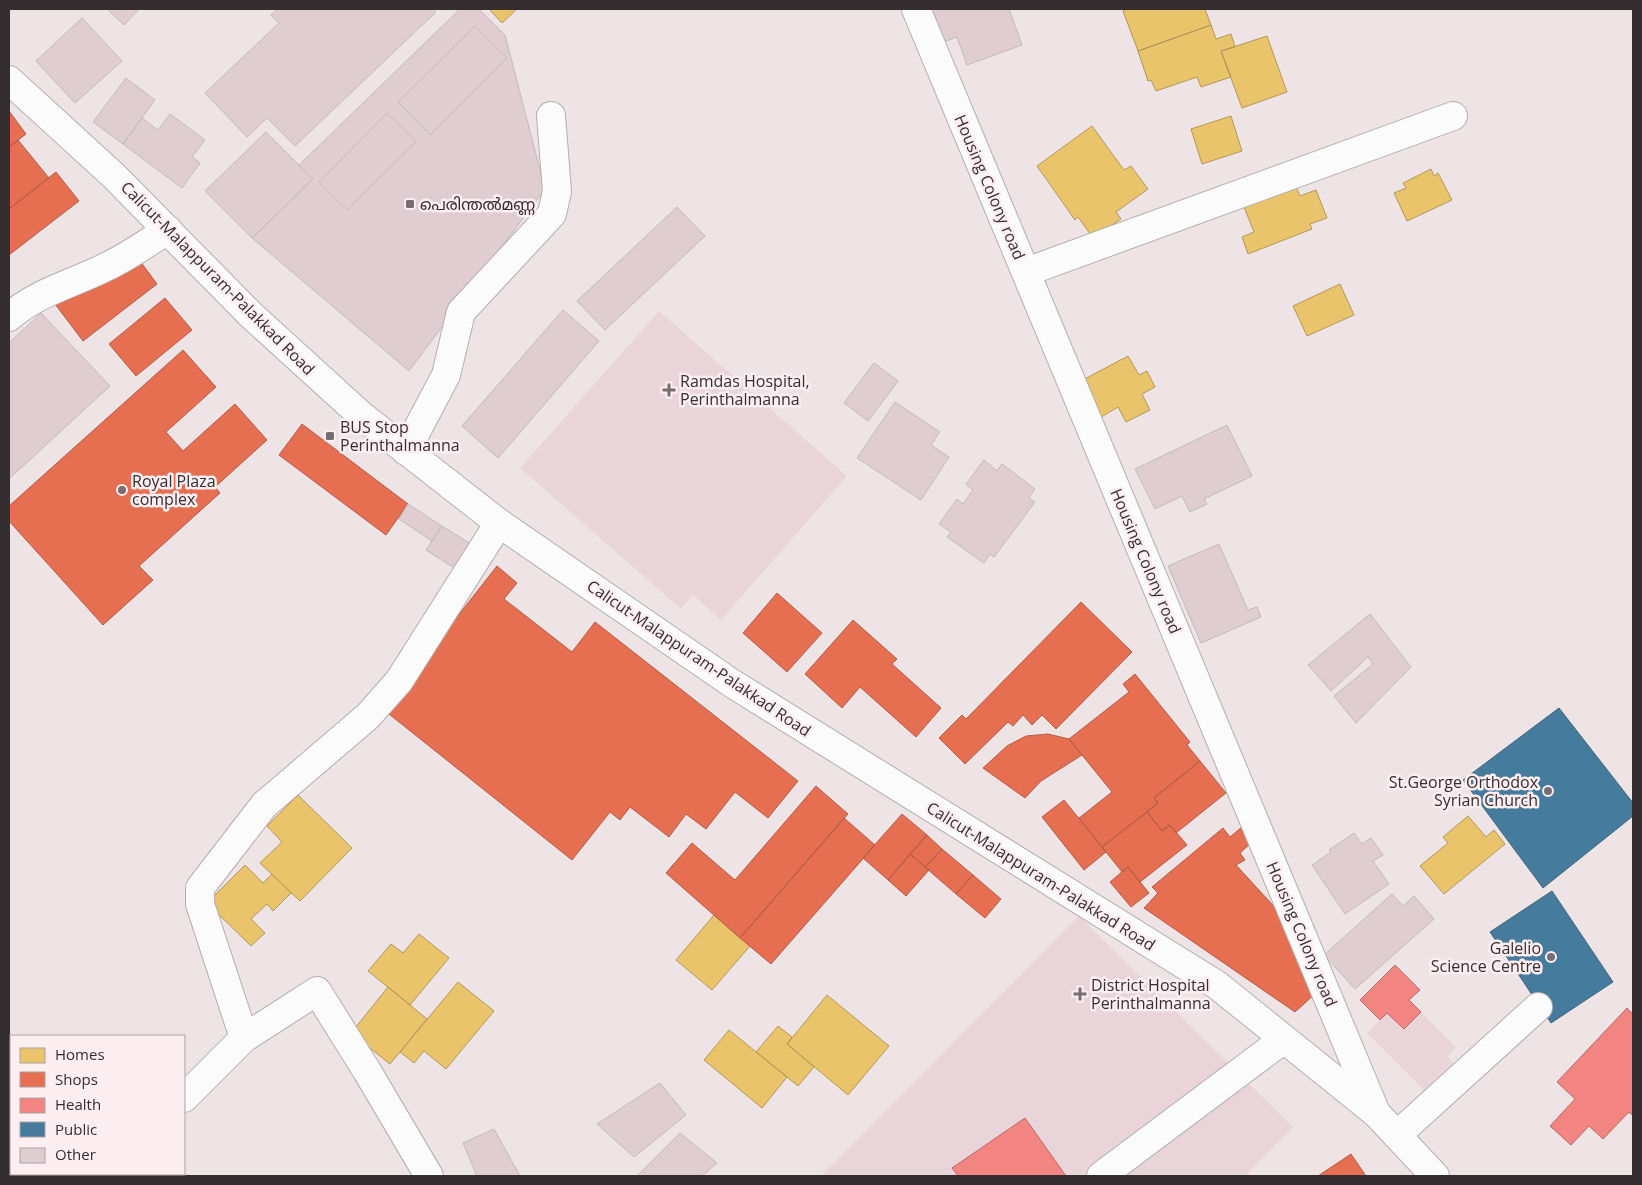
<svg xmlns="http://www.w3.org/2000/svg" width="1642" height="1185" font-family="'Open Sans','Noto Sans Malayalam',sans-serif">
	<rect width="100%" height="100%" fill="#eee4e6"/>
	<path fill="#e9d5d9" d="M 659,311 L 847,476 L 721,620 L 693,595 L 681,609 L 520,468 Z
		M 1079,916 L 1293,1127 L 1245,1176 L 821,1176 Z
		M 1421,1012 L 1456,1047 L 1447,1057 L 1456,1066 L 1428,1094 L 1367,1033 L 1387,1013 L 1404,1029 Z"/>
	<path fill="#e9c46a" stroke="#b39759" d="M 489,9 L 517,9 L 502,23 Z
		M 1128,9 L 1205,9 L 1211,25 L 1138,51 L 1123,11 Z
		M 1211,25 L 1216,39 L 1231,34 L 1235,47 L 1221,51 L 1231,77 L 1201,87 L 1197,77 L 1156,91 L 1151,80 L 1148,81 L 1138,51 Z
		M 1267,36 L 1287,92 L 1242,108 L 1221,51 Z
		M 1231,116 L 1242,151 L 1202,164 L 1191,129 Z
		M 1092,126 L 1124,170 L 1131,166 L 1148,189 L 1116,212 L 1121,219 L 1093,238 L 1078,217 L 1075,220 L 1037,166 Z
		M 1431,169 L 1434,176 L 1438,173 L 1452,200 L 1407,221 L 1394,193 L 1406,188 L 1403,183 Z
		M 1296,187 L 1300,196 L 1316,190 L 1327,218 L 1310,224 L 1312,229 L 1248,254 L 1242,237 L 1254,232 L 1244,207 Z
		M 1340,284 L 1354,315 L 1307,336 L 1293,306 Z
		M 1128,356 L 1139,375 L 1147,371 L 1155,387 L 1142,394 L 1150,410 L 1126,422 L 1118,407 L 1098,419 L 1079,382 Z
		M 298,795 L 352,848 L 300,901 L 260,863 L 282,842 L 267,826 Z
		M 1468,816 L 1486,837 L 1494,830 L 1505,844 L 1444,894 L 1420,866 L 1448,843 L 1443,837 Z
		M 245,865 L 263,883 L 272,874 L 291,893 L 273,911 L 267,904 L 251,919 L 265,933 L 251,946 L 207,903 Z
		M 714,915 L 750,946 L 712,990 L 676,960 Z
		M 419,934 L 449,958 L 410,1005 L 368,971 L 391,944 L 403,953 Z
		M 458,982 L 494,1011 L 446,1069 L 424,1051 L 414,1063 L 400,1052 Z
		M 388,987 L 427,1019 L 390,1064 L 351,1033 Z
		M 827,995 L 889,1046 L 848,1095 L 787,1044 Z
		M 778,1026 L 792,1037 L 787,1044 L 814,1067 L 798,1086 L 756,1052 Z
		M 729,1030 L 787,1077 L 762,1108 L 704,1060 Z"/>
	<path fill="#e76f51" stroke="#b25c47" d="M 9,111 L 26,134 L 9,147 Z
		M 18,140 L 49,178 L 9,209 L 9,147 Z
		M 56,172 L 79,201 L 9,255 L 9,209 Z
		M 137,257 L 157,284 L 83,341 L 52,300 Z
		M 165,298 L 192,330 L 136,376 L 109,344 Z
		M 183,350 L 216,387 L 166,432 L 183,451 L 235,404 L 267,440 L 215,487 L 220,493 L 139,566 L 153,580 L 103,625 L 9,521 L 9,506 Z
		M 302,424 L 408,504 L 386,535 L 279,455 Z
		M 497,566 L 517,583 L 504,599 L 572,652 L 595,622 L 798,781 L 768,818 L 735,792 L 706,829 L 686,814 L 669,837 L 630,807 L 620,820 L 610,812 L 572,860 L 384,710 Z
		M 777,593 L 822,633 L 787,672 L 743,633 Z
		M 1081,602 L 1132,652 L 1056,729 L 1042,715 L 1032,725 L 1023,715 L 1013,726 L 1008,722 L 965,764 L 939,738 L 962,715 L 966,719 Z
		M 853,620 L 897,659 L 892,664 L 941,708 L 916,737 L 860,687 L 842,708 L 805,674 Z
		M 1135,674 L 1190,742 L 1187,745 L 1200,761 L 1154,798 L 1158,803 L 1102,847 L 1079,818 L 1112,792 L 1069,739 L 1129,692 L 1123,684 Z
		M 1048,734 L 1069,739 L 1082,755 L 1041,781 L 1025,798 L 983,768 L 1007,746 L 1026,736 Z
		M 1200,761 L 1226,793 L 1176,833 L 1170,825 L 1162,831 L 1147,812 L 1158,803 L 1154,798 Z
		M 816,786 L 848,814 L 740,938 L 666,873 L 692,843 L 735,880 Z
		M 1064,800 L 1106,852 L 1084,870 L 1042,817 Z
		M 1147,812 L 1162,831 L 1170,825 L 1187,845 L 1140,882 L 1128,867 L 1122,872 L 1102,847 Z
		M 902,814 L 927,835 L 888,880 L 863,858 Z
		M 844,818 L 875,845 L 771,964 L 740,938 Z
		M 1242,827 L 1251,843 L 1240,853 L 1245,860 L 1236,865 L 1290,924 L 1317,992 L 1295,1012 L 1144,908 L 1158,893 L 1152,887 L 1223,828 L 1230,837 Z
		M 927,835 L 942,849 L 925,867 L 910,854 Z
		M 942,849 L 973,875 L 956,894 L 925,867 Z
		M 910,854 L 929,870 L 906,896 L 888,880 Z
		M 1128,867 L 1149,893 L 1131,907 L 1110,882 Z
		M 973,875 L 1001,899 L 985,918 L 956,894 Z
		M 1351,1154 L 1366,1176 L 1318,1176 Z"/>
	<path fill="#f28482" stroke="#b96a69" d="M 1395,965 L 1420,990 L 1409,1000 L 1421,1012 L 1404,1029 L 1387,1013 L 1380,1020 L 1360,1000 Z
		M 1627,1008 L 1633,1014 L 1633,1116 L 1629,1112 L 1603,1139 L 1589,1126 L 1571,1145 L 1550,1126 L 1575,1099 L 1557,1082 Z
		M 1025,1118 L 1066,1176 L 958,1176 L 952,1168 Z"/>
	<path fill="#457b9d" stroke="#40647c" d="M 1559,708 L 1633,803 L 1633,816 L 1543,888 L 1463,780 Z
		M 1552,891 L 1613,982 L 1551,1023 L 1490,932 Z"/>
	<path fill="#dfcdd2" stroke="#c2babc" d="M 107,9 L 139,9 L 124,25 Z
		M 277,9 L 433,9 L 436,12 L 295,146 L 267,118 L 247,137 L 205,93 L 279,23 L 271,15 Z
		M 460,9 L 479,9 L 505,35 L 545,189 L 409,371 L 252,238 L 313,179 L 299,165 Z
		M 928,9 L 1009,9 L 1022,45 L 967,65 L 957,37 L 941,43 Z
		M 82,18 L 122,61 L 75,103 L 36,61 Z
		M 475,26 L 507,58 L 430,135 L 398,102 Z
		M 126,78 L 155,100 L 123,144 L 93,122 Z
		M 387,113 L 416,142 L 347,210 L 319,182 Z
		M 170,114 L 205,140 L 192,157 L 200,163 L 182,188 L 123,144 L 142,118 L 158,130 Z
		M 266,132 L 313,179 L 252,238 L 205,191 Z
		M 677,207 L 705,236 L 605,330 L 577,301 Z
		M 563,310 L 599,341 L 498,458 L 462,426 Z
		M 41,313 L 110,386 L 9,479 L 9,343 Z
		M 874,363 L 898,381 L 868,421 L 844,403 Z
		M 895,402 L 940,432 L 931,445 L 949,457 L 921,500 L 857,458 Z
		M 1227,425 L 1252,476 L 1204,499 L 1207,504 L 1190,512 L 1182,496 L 1155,509 L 1135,469 Z
		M 984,460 L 997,471 L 1002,464 L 1035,489 L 1029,498 L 1035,502 L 994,557 L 990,554 L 984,563 L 947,537 L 951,532 L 939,524 L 957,499 L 963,504 L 973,490 L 966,484 Z
		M 408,504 L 442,526 L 432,541 L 399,519 Z
		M 442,526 L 471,544 L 456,569 L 426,550 Z
		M 1219,544 L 1248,610 L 1257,607 L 1261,617 L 1201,643 L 1168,566 Z
		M 1370,614 L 1411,667 L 1356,723 L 1334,696 L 1373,664 L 1368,657 L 1331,691 L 1308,665 Z
		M 1354,833 L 1362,844 L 1371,838 L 1383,855 L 1373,861 L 1389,884 L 1345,914 L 1312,865 L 1331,852 L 1329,850 Z
		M 1392,894 L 1403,906 L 1414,896 L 1434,919 L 1355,989 L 1324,955 Z
		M 660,1083 L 686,1115 L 634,1157 L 597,1124 Z
		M 494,1129 L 520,1176 L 477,1176 L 463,1143 Z
		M 680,1133 L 717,1163 L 702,1176 L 637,1176 Z"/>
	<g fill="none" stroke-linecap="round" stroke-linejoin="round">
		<g stroke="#b5adaf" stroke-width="30">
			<path id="minor" d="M 916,9 L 1376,1113
				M 1026,272 L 1453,116
				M 9,317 C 37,292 75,283 108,266 C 129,256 148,242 168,230
				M 406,451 L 446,375 L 461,312 L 552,214 L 557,191 L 551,116
				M 244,1038 L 200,904 L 200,888 L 264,805 L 368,716 L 399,681 L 499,523
				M 184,1098 L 244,1038 L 317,991 L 367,1071 L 429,1176
				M 1397,1135 L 1538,1007
				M 105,1176 L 107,1174
				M 1101,1176 L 1284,1039"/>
		</g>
		<g stroke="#b5adaf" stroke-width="30">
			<path id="highway" d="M 9,80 L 114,176 L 250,314 L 362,416 L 499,523 L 733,684 L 1217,985 L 1376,1113 L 1435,1176"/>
		</g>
		<use href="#minor" stroke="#fcfbfb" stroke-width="28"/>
		<use href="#highway" stroke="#fcfbfb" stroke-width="28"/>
	</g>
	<g fill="#766e70" stroke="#fdeef2" stroke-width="2">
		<rect x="405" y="199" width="10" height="10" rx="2.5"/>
		<path d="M666.5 382.5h5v5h5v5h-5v5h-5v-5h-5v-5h5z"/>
		<rect x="325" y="431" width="10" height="10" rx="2.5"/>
		<circle cx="122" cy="490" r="5"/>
		<circle cx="1548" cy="791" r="5"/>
		<circle cx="1551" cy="957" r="5"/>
		<path d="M1077.5 986.5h5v5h5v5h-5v5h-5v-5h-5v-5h5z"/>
	</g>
	<g text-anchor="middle" stroke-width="5" stroke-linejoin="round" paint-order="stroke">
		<g font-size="16" fill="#352e30" stroke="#fdeef2">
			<text transform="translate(990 187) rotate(67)" y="6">Housing Colony road</text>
			<text transform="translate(218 278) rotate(45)" y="6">Calicut-Malappuram-Palakkad Road</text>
			<text transform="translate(1146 561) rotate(67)" y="6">Housing Colony road</text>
			<text transform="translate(699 658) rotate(34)" y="6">Calicut-Malappuram-Palakkad Road</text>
			<text transform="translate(1041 876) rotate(32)" y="6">Calicut-Malappuram-Palakkad Road</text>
			<text transform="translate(1302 934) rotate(67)" y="6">Housing Colony road</text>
		</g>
		<g font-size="16" fill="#352e30" stroke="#fdeef2" text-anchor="start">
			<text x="420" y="210">പെരിന്തൽമണ്ണ</text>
			<text x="680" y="387">Ramdas Hospital,<tspan x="680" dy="18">Perinthalmanna</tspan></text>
			<text x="340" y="433">BUS Stop<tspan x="340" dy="18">Perinthalmanna</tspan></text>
			<text x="132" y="487">Royal Plaza<tspan x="132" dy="18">complex</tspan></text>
			<text x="1538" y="788" text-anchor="end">St.George Orthodox<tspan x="1538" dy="18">Syrian Church</tspan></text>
			<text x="1541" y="954" text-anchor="end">Galelio<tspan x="1541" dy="18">Science Centre</tspan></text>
			<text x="1091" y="991">District Hospital<tspan x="1091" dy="18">Perinthalmanna</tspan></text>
		</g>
	</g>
	<rect width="1642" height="1185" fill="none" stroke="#352e30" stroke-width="20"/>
	<rect x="10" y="1035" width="175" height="140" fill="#fdeef2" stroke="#ada1a4"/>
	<rect x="20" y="1048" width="25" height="15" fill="#e9c46a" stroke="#ada1a4"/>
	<text x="55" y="1060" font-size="15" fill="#352e30">Homes</text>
	<rect x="20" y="1072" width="25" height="15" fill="#e76f51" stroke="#ada1a4"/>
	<text x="55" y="1085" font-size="15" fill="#352e30">Shops</text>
	<rect x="20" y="1098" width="25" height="15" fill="#f28482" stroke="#ada1a4"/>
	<text x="55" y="1110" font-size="15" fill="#352e30">Health</text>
	<rect x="20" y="1122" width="25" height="15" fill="#457b9d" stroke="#ada1a4"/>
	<text x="55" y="1135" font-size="15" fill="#352e30">Public</text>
	<rect x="20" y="1148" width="25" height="15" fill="#dfcdd2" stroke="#ada1a4"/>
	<text x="55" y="1160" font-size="15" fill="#352e30">Other</text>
</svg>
